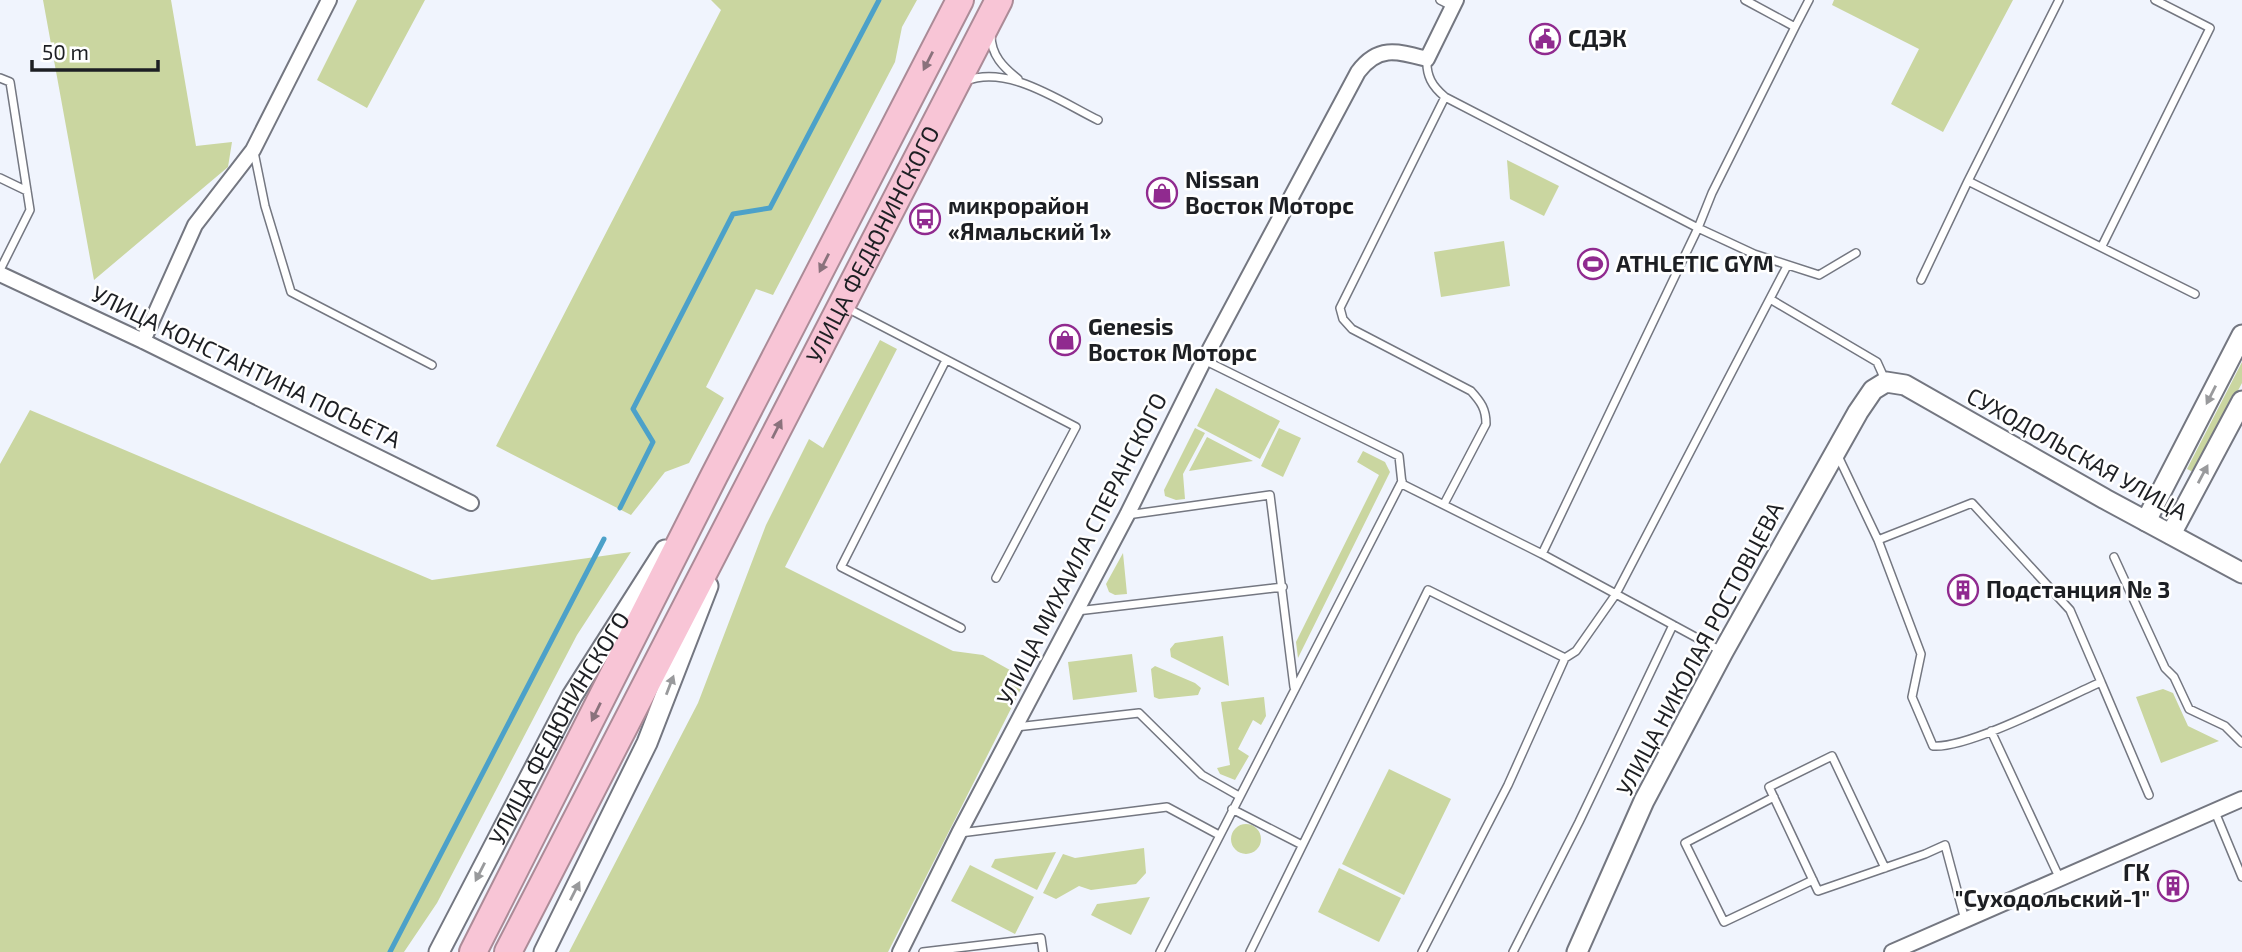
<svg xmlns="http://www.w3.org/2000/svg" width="2242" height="952" font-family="'Exo 2',sans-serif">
	<rect width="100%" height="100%" fill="#f0f4fd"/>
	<path fill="#cad6a0" d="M 43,0 L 171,0 L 196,146 L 232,142 L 228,167 L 94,280 Z
		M 357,0 L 425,0 L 367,108 L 317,80 Z
		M 711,0 L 917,0 L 902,27 L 895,62 L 773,295 L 756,289 L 706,387 L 724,398 L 689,463 L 665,472 L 631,515 L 496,446 L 721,10 Z
		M 1834,0 L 2013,0 L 1943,132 L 1891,104 L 1919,49 L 1832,5 Z
		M 1507,160 L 1559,186 L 1544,216 L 1510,199 Z
		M 1504,241 L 1510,286 L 1441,297 L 1434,252 Z
		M 880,340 L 897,349 L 785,567 L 953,651 L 983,655 L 1026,679 L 888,952 L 569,952 L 698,703 L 766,525 L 809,439 L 823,448 Z
		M 2242,362 L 2242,383 L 2195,473 L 2187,469 Z
		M 1216,388 L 1280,421 L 1260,459 L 1197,426 Z
		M 30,410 L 432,580 L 631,552 L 577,635 L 437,903 L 404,952 L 0,952 L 0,464 Z
		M 1195,428 L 1205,433 L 1183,474 L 1185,499 L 1176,500 L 1165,496 L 1164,490 Z
		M 1279,428 L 1301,438 L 1283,477 L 1261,466 Z
		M 1207,437 L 1253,461 L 1189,471 Z
		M 1363,451 L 1385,462 L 1390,472 L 1298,658 L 1296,642 L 1379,475 L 1357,462 Z
		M 1123,553 L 1127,594 L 1115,595 L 1109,592 L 1106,584 Z
		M 1223,636 L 1229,686 L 1171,657 L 1170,649 L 1175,643 Z
		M 1132,654 L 1137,692 L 1073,700 L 1068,662 Z
		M 1155,666 L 1195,683 L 1201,688 L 1198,695 L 1159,699 L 1154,697 L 1151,669 Z
		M 2163,689 L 2173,693 L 2188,726 L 2219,741 L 2161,763 L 2136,697 Z
		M 1264,697 L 1266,716 L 1261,725 L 1253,720 L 1238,749 L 1249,756 L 1235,780 L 1220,774 L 1217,768 L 1230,765 L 1221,702 Z
		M 1389,769 L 1451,799 L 1404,895 L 1342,864 Z
		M1231 839a15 15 0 1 1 30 0a15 15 0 1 1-30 0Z
		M 1144,848 L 1146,873 L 1136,884 L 1091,890 L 1079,886 L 1056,899 L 1043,893 L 1063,854 L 1075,858 Z
		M 1056,852 L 1037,890 L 991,867 L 995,859 Z
		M 970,865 L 1034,897 L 1015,934 L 951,901 Z
		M 1339,868 L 1401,898 L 1379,942 L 1318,912 Z
		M 1150,897 L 1131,935 L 1091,915 L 1097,904 Z"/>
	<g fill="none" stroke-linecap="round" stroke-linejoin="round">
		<path stroke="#4ca1c9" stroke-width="5" d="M 620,508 L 653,442 L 633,409 L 733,214 L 770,208 L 879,0
			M 390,952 L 604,539"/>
		<g stroke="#747781" stroke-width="10">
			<path id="lane" d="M 1440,0 L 1452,6
				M 2059,0 L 1968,181 L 2195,294
				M 1795,27 L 1809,0
				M 991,35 C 991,55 1003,67 1018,79
				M 1427,59 C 1426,76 1432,86 1445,97 L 1698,228 L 1754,254 L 1819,275 L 1856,253
				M 0,78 L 10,82 L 30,210 L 0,270
				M 966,81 C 1008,64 1061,102 1098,120
				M 254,152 L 265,206 L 291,292 L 432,365
				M 0,178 L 27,191
				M 2102,246 L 2210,28 L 2155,0
				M 1921,280 L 1968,181
				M 1770,299 L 1877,362 L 1886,382
				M 845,307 L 1076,427 L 996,578
				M 946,360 L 841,567 L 961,628
				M 1204,360 L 1399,456 L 1402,484 L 1542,554 L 1723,652
				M 1838,456 L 1878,540 L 1921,654 L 1912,697 L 1933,746 C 1968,749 2065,698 2101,682 L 2070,610 L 1972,503 L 1878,540
				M 1444,504 L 1486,424 C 1486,409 1481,402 1471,391 L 1352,329 L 1343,319 L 1340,308 L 1445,97
				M 1127,515 L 1270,495 L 1294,687
				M 1542,554 L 1698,228 L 1712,193 L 1795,27 L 1745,0
				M 2114,557 L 2165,668 L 2174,677 L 2189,709 L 2225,726 L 2242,743
				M 1077,611 L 1283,587
				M 1565,658 L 1576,651 L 1616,594 L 1787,266
				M 2101,682 L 2149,795
				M 1016,727 L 1139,713 L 1202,775 L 1239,796
				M 1991,731 L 2060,879
				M 1774,797 L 1685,843 L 1724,922 L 1813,880
				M 1232,809 L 1302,845
				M 2215,812 L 2242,877
				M 960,833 L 1167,807 L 1219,835
				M 1885,868 L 1832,756 L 1769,787 L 1818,891 L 1925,854 L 1945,845 L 1965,920
				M 923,952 L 1041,938 L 1043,952
				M 1160,952 L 1402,481
				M 1250,952 L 1428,590 L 1565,658 L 1508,785 L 1422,952
				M 1513,952 L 1579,822 L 1673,625"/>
		</g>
		<g stroke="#747781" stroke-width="18">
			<path id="street" d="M 0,274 L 143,341 L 471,503
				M 143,341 L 195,225 L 253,150 L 329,0
				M 900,952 L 959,833 L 1127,515 L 1204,360 L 1358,72 C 1378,45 1397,51 1427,59 L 1456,0
				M 1892,952 L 2242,799"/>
		</g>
		<g stroke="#747781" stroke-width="23">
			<g id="secondary">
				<path d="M 2146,521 L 2242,335"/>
				<path d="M 2171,534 L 2242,401"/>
				<path id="s1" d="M 439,952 L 572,696 L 665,550"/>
				<path d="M 544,952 L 647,743 L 708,586"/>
				<path d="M 1577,952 L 1644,801 L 1723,652 L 1858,412 L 1873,390 L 1886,382 L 1905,385 L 2105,499 L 2242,573"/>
			</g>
		</g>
		<g stroke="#ab8b97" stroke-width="30">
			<g id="highway">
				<path d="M 473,952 L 714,476 L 960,0"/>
				<path id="s2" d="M 508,952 L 999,0"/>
			</g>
		</g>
		<use href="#lane" stroke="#fff" stroke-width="7"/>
		<use href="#street" stroke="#fff" stroke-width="14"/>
		<use href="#secondary" stroke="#fff" stroke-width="19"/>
		<use href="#highway" stroke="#f8c5d6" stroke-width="26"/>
	</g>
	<defs><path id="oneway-solid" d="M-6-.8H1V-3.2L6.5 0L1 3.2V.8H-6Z" transform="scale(1.75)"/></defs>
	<g fill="#8a727c">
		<use href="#oneway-solid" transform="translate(928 61) rotate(117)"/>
		<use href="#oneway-solid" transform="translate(824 263) rotate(117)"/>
		<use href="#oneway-solid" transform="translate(777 429) rotate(-63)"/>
		<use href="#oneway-solid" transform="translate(596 712) rotate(116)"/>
	</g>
	<g fill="#999a9c">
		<use href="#oneway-solid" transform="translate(2211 395) rotate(117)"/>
		<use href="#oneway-solid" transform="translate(2203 474) rotate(-62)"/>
		<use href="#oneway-solid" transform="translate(670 685) rotate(-69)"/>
		<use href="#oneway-solid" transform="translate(480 872) rotate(117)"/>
		<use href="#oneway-solid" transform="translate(575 891) rotate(-63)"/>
	</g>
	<defs>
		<g id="civic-ring" transform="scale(1.575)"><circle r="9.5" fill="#fff" stroke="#902a8f" stroke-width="1.5"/><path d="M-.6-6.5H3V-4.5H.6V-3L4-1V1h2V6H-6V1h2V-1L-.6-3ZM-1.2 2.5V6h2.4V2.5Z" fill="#902a8f"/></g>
		<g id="shop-ring" transform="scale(1.575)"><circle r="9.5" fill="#fff" stroke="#902a8f" stroke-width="1.5"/><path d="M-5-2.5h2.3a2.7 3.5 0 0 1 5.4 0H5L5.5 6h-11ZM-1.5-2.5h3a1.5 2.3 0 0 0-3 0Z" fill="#902a8f"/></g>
		<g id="bus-ring" transform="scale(1.575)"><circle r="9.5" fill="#fff" stroke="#902a8f" stroke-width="1.5"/><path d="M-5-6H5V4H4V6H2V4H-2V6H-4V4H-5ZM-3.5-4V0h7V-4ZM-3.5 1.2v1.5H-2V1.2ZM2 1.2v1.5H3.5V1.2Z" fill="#902a8f"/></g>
		<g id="stadium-ring" transform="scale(1.575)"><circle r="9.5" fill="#fff" stroke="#902a8f" stroke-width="1.5"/><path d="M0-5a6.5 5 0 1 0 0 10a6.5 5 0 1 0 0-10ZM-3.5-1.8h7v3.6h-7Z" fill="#902a8f"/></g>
		<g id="building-ring" transform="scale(1.575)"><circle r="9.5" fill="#fff" stroke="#902a8f" stroke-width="1.5"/><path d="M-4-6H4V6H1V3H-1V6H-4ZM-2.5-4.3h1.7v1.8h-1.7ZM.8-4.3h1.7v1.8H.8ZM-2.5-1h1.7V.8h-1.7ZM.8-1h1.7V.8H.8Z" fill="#902a8f"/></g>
	</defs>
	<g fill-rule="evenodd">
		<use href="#civic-ring" x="1545" y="39"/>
		<use href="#shop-ring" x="1162" y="193"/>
		<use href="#bus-ring" x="925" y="219"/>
		<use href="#stadium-ring" x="1593" y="264"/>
		<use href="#shop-ring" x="1065" y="340"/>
		<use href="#building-ring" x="1963" y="590"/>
		<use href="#building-ring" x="2173" y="886"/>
	</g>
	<g text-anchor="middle" stroke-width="5" stroke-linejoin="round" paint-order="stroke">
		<g font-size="23" font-weight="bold" fill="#1d1f23" stroke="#fff" text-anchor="start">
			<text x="1568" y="47">СДЭК</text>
			<text x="1185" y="188">Nissan<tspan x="1185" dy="26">Восток Моторс</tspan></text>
			<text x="948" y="214">микрорайон<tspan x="948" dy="26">«Ямальский 1»</tspan></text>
			<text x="1616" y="272">ATHLETIC GYM</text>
			<text x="1088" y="335">Genesis<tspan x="1088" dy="26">Восток Моторс</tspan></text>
			<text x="1986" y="598">Подстанция № 3</text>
			<text x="2150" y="881" text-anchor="end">ГК<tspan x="2150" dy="26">"Суходольский-1"</tspan></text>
		</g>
		<g font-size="23" fill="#1d1f23" stroke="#fff">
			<text dy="8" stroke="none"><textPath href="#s2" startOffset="796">УЛИЦА ФЕДЮНИНСКОГО</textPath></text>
			<text transform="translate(246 367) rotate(26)" y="8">УЛИЦА КОНСТАНТИНА ПОСЬЕТА</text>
			<text transform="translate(2077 454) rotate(29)" y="8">СУХОДОЛЬСКАЯ УЛИЦА</text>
			<text transform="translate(1082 549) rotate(-63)" y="8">УЛИЦА МИХАИЛА СПЕРАНСКОГО</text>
			<text transform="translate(1700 649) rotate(-62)" y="8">УЛИЦА НИКОЛАЯ РОСТОВЦЕВА</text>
			<text dy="8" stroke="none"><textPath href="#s1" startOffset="254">УЛИЦА ФЕДЮНИНСКОГО</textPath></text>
		</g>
	</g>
	<path d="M32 60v10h126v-10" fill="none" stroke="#1d1f23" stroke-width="3.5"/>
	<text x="42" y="60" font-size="21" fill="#1d1f23" stroke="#ffffff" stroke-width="5" paint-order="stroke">50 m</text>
</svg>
